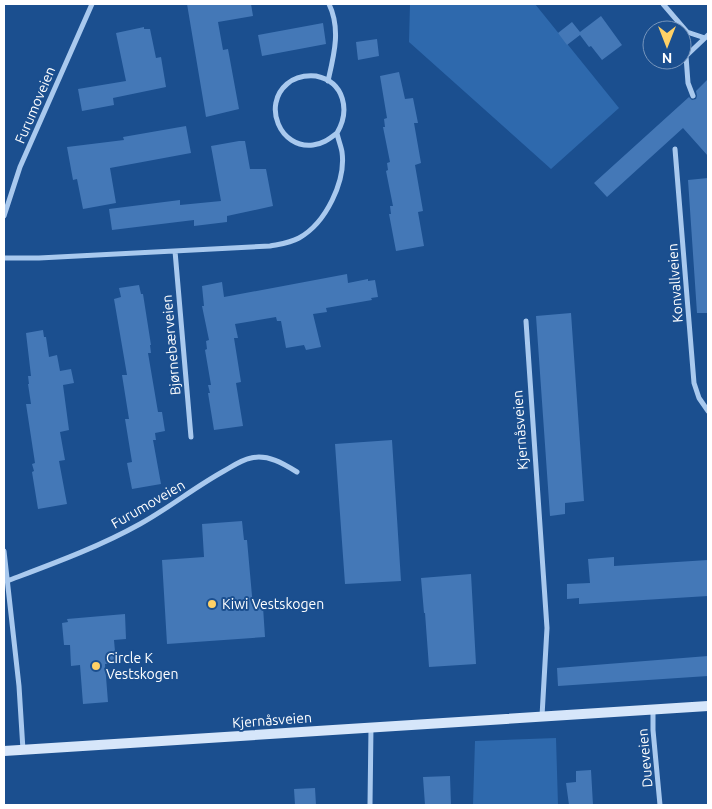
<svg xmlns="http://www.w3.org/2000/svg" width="712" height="809" font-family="Ubuntu,sans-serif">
	<rect width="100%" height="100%" fill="#1b4f8f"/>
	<path fill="#2e69ad" d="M 410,4 L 535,4 L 619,108 L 551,169 L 409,42 Z
		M 556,738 L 558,805 L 473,805 L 475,741 Z"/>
	<path fill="#4478b7" d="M 187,4 L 251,4 L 253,16 L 218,22 L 223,50 L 228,49 L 239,109 L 206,117 Z
		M 601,16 L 622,45 L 602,60 L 591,46 L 589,47 L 580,35 L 567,45 L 558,33 L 572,22 L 580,32 Z
		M 323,23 L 326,44 L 262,56 L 258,35 Z
		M 144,27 L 144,29 L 150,29 L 156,58 L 161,57 L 166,87 L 113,98 L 114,105 L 82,111 L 78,89 L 126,81 L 116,33 Z
		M 377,39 L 379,56 L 358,60 L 356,42 Z
		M 399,72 L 405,99 L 413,98 L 418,123 L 414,123 L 421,163 L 415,165 L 423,211 L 418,212 L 424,246 L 396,251 L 389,214 L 391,214 L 390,206 L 393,206 L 386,171 L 388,170 L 387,163 L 390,162 L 383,127 L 385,127 L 384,119 L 387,118 L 380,76 Z
		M 708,79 L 708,156 L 683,128 L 607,197 L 594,183 L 689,97 L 692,100 L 696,99 L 697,96 L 696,91 Z
		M 186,126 L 191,153 L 110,168 L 116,203 L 83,209 L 77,179 L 73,180 L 67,147 L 124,140 L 123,137 Z
		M 239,141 L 245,141 L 250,169 L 266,169 L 273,206 L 227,216 L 227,222 L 194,226 L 194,220 L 112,230 L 109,209 L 180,200 L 180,205 L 221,201 L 211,146 Z
		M 708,178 L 708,313 L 697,313 L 688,180 Z
		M 347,274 L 348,283 L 368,279 L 368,281 L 375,280 L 378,297 L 371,298 L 372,300 L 326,308 L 327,312 L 313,314 L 321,347 L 306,350 L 304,345 L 286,348 L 281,321 L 277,321 L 276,317 L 235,324 L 238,338 L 234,338 L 241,382 L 236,383 L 243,426 L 214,430 L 208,393 L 210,393 L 208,385 L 211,385 L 205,350 L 207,349 L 206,341 L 209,340 L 202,306 L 204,306 L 202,286 L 222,282 L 224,297 Z
		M 139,285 L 141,294 L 143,294 L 151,345 L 150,345 L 151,353 L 148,353 L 158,412 L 162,412 L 165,431 L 155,433 L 156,440 L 153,440 L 161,484 L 132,489 L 127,463 L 132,462 L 125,419 L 129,419 L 122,375 L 127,375 L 114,299 L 121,297 L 119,288 Z
		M 571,313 L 584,501 L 565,503 L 565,514 L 550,516 L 536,316 Z
		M 43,330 L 44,337 L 46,337 L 49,357 L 57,355 L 60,371 L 71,369 L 74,383 L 63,385 L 69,430 L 60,432 L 65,460 L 59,461 L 67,504 L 38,509 L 32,472 L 34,471 L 32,464 L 35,463 L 26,404 L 31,404 L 28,384 L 29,384 L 28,376 L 31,376 L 26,333 Z
		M 392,440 L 401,581 L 345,584 L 335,444 Z
		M 242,521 L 244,540 L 247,540 L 253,607 L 263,607 L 265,637 L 167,644 L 162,560 L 204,557 L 202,524 Z
		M 614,557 L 614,566 L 708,560 L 708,596 L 579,604 L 579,598 L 567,599 L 567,584 L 590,583 L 588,559 Z
		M 471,574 L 476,664 L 429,667 L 425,613 L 424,613 L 421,578 Z
		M 125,614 L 126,639 L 114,640 L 116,663 L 105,664 L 108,702 L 83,704 L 80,665 L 71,666 L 70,645 L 64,645 L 62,623 L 68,622 L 67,619 Z
		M 708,656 L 708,676 L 558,686 L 557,668 Z
		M 591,770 L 593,805 L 569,805 L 566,783 L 576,782 L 576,771 Z
		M 450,776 L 451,805 L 425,805 L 423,777 Z
		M 315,788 L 316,805 L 295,805 L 294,789 Z"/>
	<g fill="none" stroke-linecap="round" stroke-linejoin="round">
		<path stroke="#a9c9ee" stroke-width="5" d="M 663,4 L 687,32 L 705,38 L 708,35
			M 328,81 C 334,55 341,29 329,4
			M 693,96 L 688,83 L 686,56 L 705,38
			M 675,149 L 694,383 L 699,398 L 708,411
			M 4,216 L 20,167 L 92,4
			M 175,251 L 191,437
			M 4,258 L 39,258 L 270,246 C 280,244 290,243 299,238 C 326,223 346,181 342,152 C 341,146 338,139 337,133 C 350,111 345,82 316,76 C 305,75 295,77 287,84 C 262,105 280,149 313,145 C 323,144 329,139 337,133
			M 526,321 L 547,628 L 542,716
			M 4,551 L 19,686 L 23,750
			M 7,581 C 52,564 99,547 140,524 C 169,508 195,487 224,471 C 233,466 241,460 251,458 C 268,454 284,464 297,472
			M 653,710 L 653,730 L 660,805
			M 370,805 L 371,727"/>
		<path stroke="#d6e6fa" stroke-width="10" d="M 4,751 L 708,706"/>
	</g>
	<g fill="#ffd166" stroke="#1b4f8f" stroke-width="2">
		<circle cx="212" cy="604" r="5"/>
		<circle cx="96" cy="666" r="5"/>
	</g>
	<g text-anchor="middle" stroke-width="4" stroke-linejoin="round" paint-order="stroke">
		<g font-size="14" fill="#fff" stroke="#1b4f8f">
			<text transform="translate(35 105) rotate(-67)" y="5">Furumoveien</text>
			<text transform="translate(675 283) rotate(-94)" y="5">Konvallveien</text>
			<text transform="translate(171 345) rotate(-95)" y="5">Bjørnebærveien</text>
			<text transform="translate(520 430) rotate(-94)" y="5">Kjernåsveien</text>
			<text transform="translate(148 504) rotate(-30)" y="5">Furumoveien</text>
			<text transform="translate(272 720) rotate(-4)" y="5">Kjernåsveien</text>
			<text transform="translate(645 758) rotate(-95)" y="5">Dueveien</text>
		</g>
		<g font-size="14" fill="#fff" stroke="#1b4f8f" text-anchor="start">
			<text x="222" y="609">Kiwi Vestskogen</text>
			<text x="106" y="663">Circle K<tspan x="106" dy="16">Vestskogen</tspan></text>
		</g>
	</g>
	<rect width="712" height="809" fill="none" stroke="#ffffff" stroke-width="10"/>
	<g transform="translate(667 45) rotate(180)"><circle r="24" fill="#1b4f8f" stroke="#7695bc"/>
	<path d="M0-4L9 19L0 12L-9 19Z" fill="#ffd166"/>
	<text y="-8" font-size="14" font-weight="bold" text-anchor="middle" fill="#ffffff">N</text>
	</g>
</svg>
